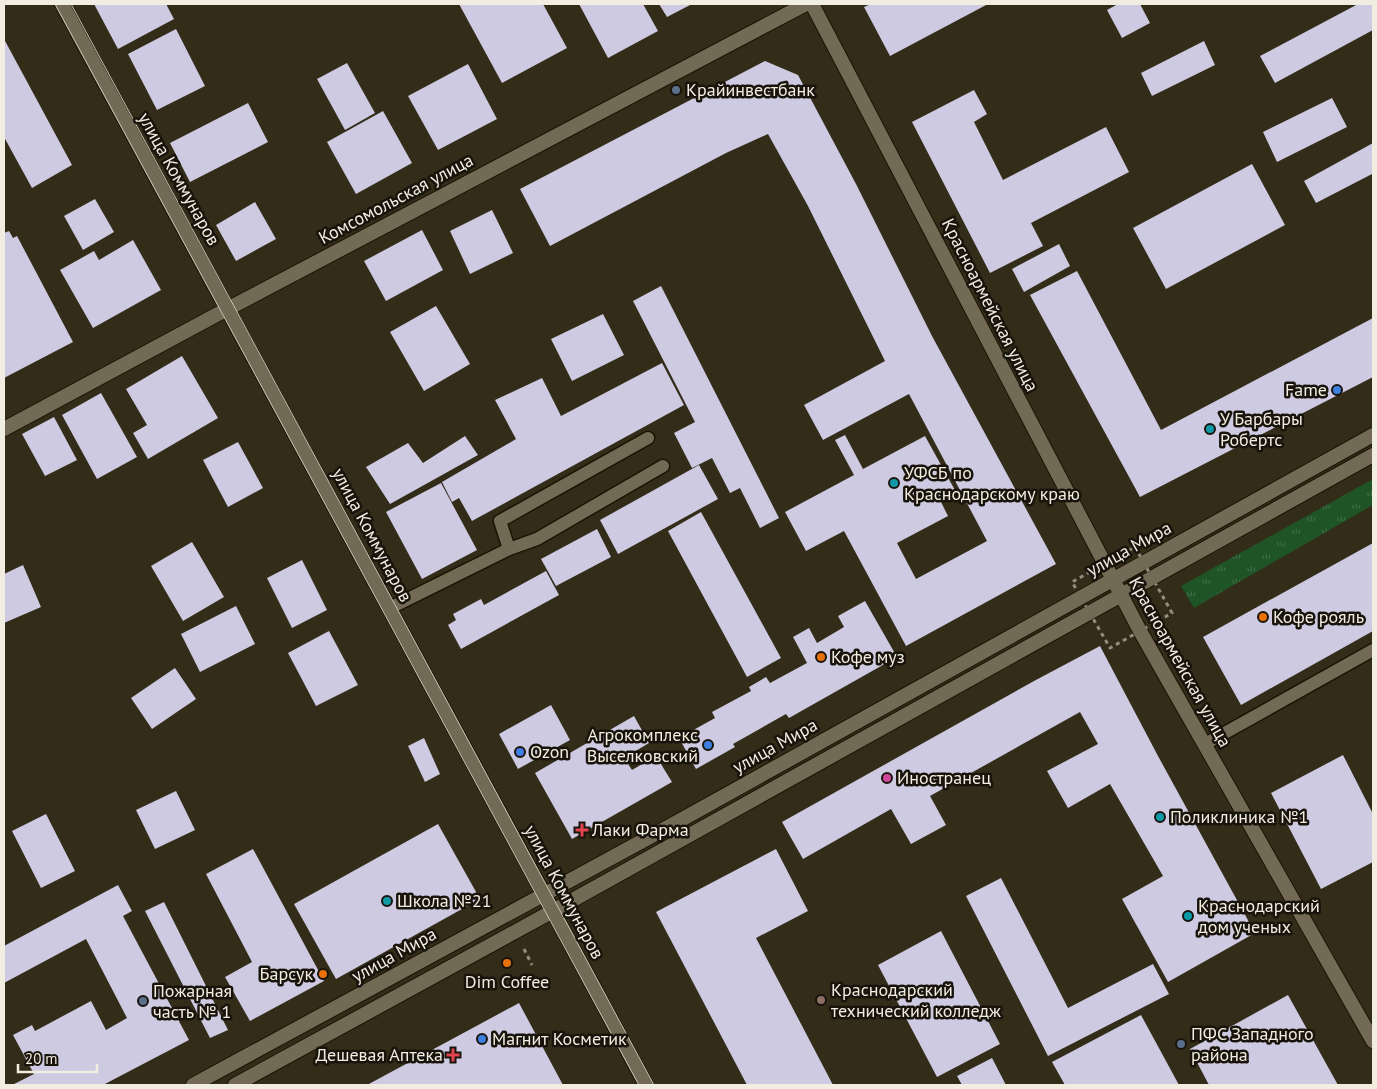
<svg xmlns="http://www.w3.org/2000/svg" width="1377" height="1089" font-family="'PT Sans',sans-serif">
	<defs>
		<pattern id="grass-tufts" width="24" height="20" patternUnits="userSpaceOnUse" patternTransform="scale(1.25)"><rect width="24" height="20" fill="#1e5426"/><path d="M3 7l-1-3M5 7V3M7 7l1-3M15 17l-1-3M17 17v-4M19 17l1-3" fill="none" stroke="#3f6d45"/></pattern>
	</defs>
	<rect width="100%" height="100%" fill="#332c19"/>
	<path fill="url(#grass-tufts)" d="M 1373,479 L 1373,505 L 1194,608 L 1181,586 Z"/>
	<path fill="#cdcae2" d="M 94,4 L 166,4 L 174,19 L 118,49 Z
		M 459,4 L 543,4 L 567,48 L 502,83 Z
		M 579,4 L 643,4 L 658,31 L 608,58 Z
		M 659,4 L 692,4 L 667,17 Z
		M 871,4 L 988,4 L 890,56 L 864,7 Z
		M 1118,4 L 1140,4 L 1150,23 L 1122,38 L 1107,10 Z
		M 1358,4 L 1373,4 L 1373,30 L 1275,83 L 1260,56 Z
		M 176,29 L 205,86 L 157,110 L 128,54 Z
		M 4,39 L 72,165 L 32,188 L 4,137 Z
		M 1204,41 L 1215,65 L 1152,96 L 1141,73 Z
		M 765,61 L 798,75 L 856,184 L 932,336 L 1056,564 L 906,646 L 844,531 L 806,551 L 785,512 L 854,475 L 835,440 L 845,435 L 863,469 L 925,436 L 956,492 L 940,500 L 948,516 L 897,543 L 916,579 L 987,541 L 909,394 L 823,440 L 804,405 L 885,361 L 808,206 L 768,134 L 726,153 L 550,246 L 520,189 Z
		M 347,63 L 375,113 L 345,130 L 317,79 Z
		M 468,64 L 497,119 L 438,150 L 408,96 Z
		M 974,90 L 987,114 L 974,122 L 1003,180 L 1106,127 L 1129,172 L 1031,223 L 1043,246 L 990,273 L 912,122 Z
		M 1332,98 L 1347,127 L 1277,162 L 1263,132 Z
		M 248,103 L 268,142 L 190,182 L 170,143 Z
		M 383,111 L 412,163 L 356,194 L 327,142 Z
		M 1373,143 L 1373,176 L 1372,174 L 1316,203 L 1304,181 Z
		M 1252,164 L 1285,225 L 1166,289 L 1133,228 Z
		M 95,199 L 114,232 L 83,250 L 64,216 Z
		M 255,202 L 276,239 L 236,261 L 216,225 Z
		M 492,210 L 513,253 L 470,274 L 450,231 Z
		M 422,230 L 443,270 L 386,301 L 364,261 Z
		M 9,231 L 13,238 L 17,236 L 73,342 L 4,378 L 4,233 Z
		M 133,240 L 161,290 L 93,328 L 60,270 L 94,251 L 99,260 Z
		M 1059,244 L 1070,266 L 1024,292 L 1012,269 Z
		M 1077,271 L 1161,430 L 1373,318 L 1373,377 L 1140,497 L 1030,295 Z
		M 661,286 L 779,518 L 760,528 L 740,488 L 730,493 L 712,458 L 692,468 L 674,433 L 695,422 L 633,301 Z
		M 436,306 L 470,364 L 424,391 L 390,332 Z
		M 603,314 L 624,355 L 572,381 L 551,339 Z
		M 182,356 L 218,418 L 148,459 L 133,433 L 147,425 L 126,389 Z
		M 662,363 L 684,405 L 472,521 L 459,498 L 452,502 L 442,482 L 516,439 L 495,400 L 542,378 L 561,416 Z
		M 101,393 L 137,457 L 97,479 L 62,415 Z
		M 54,417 L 77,460 L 45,476 L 22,434 Z
		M 465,436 L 478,455 L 390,504 L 366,467 L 408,443 L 423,463 Z
		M 238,442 L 263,488 L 228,507 L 203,460 Z
		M 699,465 L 718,499 L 618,554 L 600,520 Z
		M 441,483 L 477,550 L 422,579 L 386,512 Z
		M 701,512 L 781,658 L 747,677 L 668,531 Z
		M 597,529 L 611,557 L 556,586 L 541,559 Z
		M 192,542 L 224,597 L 183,621 L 151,566 Z
		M 1373,543 L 1373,631 L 1241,705 L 1203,637 Z
		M 302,560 L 327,610 L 292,628 L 267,578 Z
		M 23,565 L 41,607 L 4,623 L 4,574 Z
		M 546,571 L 559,595 L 461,649 L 448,625 L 456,620 L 453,614 L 481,599 L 484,605 Z
		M 865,601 L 897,657 L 789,718 L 786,714 L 733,744 L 735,747 L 696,769 L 679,738 L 715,718 L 712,712 L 751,691 L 749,687 L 766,677 L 770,683 L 807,663 L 793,637 L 809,628 L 817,643 L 844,627 L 838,616 Z
		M 236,606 L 255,644 L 200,672 L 181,634 Z
		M 329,631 L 358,685 L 316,706 L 288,653 Z
		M 1100,646 L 1158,756 L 1255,933 L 1168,982 L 1122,899 L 1163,876 L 1110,784 L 1068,808 L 1047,771 L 1098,744 L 1080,712 L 930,796 L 946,825 L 911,844 L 891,809 L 803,859 L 782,822 L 1034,681 Z
		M 175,668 L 196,699 L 152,729 L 131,698 Z
		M 551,705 L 570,740 L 518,769 L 499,734 Z
		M 634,716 L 649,743 L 624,758 L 632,770 L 656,756 L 672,782 L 572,839 L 535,773 Z
		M 424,738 L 440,774 L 425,782 L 408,746 Z
		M 1343,755 L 1373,814 L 1373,862 L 1321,889 L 1271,793 Z
		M 176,791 L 195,830 L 155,849 L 136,810 Z
		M 46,814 L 75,871 L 41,888 L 12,831 Z
		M 438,824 L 480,899 L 336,979 L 294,904 Z
		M 253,849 L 324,981 L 250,1021 L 225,977 L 252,962 L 206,874 Z
		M 776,849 L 808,911 L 756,938 L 833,1085 L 747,1085 L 656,912 Z
		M 1001,878 L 1068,1008 L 1153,964 L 1169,994 L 1048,1056 L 966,896 Z
		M 118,885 L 132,911 L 123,916 L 189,1040 L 103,1085 L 12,1085 L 34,1074 L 13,1035 L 32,1025 L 35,1031 L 91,1001 L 106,1030 L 127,1018 L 86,939 L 4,983 L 4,946 Z
		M 164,902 L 228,1030 L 210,1038 L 145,911 Z
		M 941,931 L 1000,1044 L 937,1077 L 878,965 Z
		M 1288,995 L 1338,1085 L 1209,1085 L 1190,1049 Z
		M 519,1003 L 563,1085 L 367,1085 Z
		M 1141,1015 L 1179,1085 L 1065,1085 L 1052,1062 Z
		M 992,1058 L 1006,1085 L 962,1085 L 957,1076 Z"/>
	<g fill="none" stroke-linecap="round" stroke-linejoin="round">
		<g stroke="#1b1403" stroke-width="15">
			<path id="service" d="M 509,549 L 500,521 L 648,438
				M 390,608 L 509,549 L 537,539 L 663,466
				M 1205,744 L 1373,650"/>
		</g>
		<g stroke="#1b1403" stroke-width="16">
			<path id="minor" d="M 62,4 L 553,911 L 646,1085"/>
		</g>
		<g stroke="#1b1403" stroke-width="16">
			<path id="tertiary" d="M 812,4 L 1140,631 L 1373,1041
				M 4,429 L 218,314 L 806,4
				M 235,1085 L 553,911 L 1373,455"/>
		</g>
		<g stroke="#1b1403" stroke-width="16">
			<path id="secondary" d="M 193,1085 L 670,826 L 1373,435"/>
		</g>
		<path stroke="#948e7f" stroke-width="3" stroke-dasharray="4 4" stroke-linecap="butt" d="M 1135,547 L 1172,613 L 1110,648 L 1072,582 Z
			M 524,949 L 532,965"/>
		<use href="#service" stroke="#736a55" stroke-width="12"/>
		<use href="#minor" stroke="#736a55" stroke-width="14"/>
		<use href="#tertiary" stroke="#736a55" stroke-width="14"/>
		<use href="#secondary" stroke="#736a55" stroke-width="14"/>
		<path stroke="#c7c2b5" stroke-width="1" d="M 55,4 L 639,1085
			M 71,4 L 654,1085"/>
	</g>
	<g fill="#5c6f8a" stroke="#18140c" stroke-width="2">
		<circle cx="676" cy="90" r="5"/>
		<circle cx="143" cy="1001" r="5"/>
		<circle cx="1181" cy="1044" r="5"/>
	</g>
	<g fill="#3f7fe0" stroke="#18140c" stroke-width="2">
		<circle cx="1337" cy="390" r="5"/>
		<circle cx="708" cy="745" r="5"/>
		<circle cx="520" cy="752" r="5"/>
		<circle cx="482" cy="1039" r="5"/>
	</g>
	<g fill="#0f9aa8" stroke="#18140c" stroke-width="2">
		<circle cx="1210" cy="429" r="5"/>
		<circle cx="894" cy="483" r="5"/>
		<circle cx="1160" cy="817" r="5"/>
		<circle cx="387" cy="901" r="5"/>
		<circle cx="1188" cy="916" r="5"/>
	</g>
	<g fill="#e8710a" stroke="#18140c" stroke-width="2">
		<circle cx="1263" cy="617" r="5"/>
		<circle cx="821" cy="657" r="5"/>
		<circle cx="507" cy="963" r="5"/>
		<circle cx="323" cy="974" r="5"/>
	</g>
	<circle fill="#d1479c" stroke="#18140c" stroke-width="2" cx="887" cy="778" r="5"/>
	<g fill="#e0444e" stroke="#18140c" stroke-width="2">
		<path d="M579.5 822.5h5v5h5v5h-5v5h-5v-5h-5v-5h5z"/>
		<path d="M450.5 1047.5h5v5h5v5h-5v5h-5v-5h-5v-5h5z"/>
	</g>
	<circle fill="#8d6e63" stroke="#18140c" stroke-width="2" cx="821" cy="1000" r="5"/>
	<g text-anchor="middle" stroke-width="5" stroke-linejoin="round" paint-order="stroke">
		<g font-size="18" fill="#f1ede1" stroke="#18140c" text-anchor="start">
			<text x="686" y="96">Крайинвестбанк</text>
			<text x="1327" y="396" text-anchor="end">Fame</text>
			<text x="1220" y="425">У Барбары<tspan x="1220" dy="21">Робертс</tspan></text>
			<text x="904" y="479">УФСБ по<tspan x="904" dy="21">Краснодарскому краю</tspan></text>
			<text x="1273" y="623">Кофе рояль</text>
			<text x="831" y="663">Кофе муз</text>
			<text x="698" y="741" text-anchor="end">Агрокомплекс<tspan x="698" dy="21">Выселковский</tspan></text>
			<text x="530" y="758">Ozon</text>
			<text x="897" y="784">Иностранец</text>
			<text x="1170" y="823">Поликлиника №1</text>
			<text x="592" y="836">Лаки Фарма</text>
			<text x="397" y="907">Школа №21</text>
			<text x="1198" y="912">Краснодарский<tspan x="1198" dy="21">дом ученых</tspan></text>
			<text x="313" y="980" text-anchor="end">Барсук</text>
			<text x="507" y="988" text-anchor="middle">Dim Coffee</text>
			<text x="831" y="996">Краснодарский<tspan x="831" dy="21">технический колледж</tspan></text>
			<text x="153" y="997">Пожарная<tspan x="153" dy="21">часть № 1</tspan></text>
			<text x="1191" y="1040">ПФС Западного<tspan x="1191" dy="21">района</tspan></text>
			<text x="492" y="1045">Магнит Косметик</text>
			<text x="443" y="1061" text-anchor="end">Дешевая Аптека</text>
		</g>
		<g font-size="18" fill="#f1ede1" stroke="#18140c">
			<text transform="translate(179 179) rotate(61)" y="6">улица Коммунаров</text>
			<text transform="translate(396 199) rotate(-28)" y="6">Комсомольская улица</text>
			<text transform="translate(990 305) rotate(63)" y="6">Красноармейская улица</text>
			<text transform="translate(372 535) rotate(62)" y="6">улица Коммунаров</text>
			<text transform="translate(1129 549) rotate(-29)" y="6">улица Мира</text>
			<text transform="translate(1180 662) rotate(61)" y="6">Красноармейская улица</text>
			<text transform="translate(775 746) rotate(-29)" y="6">улица Мира</text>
			<text transform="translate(564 892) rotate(62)" y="6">улица Коммунаров</text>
			<text transform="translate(394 955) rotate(-29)" y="6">улица Мира</text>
		</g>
	</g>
	<rect width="1377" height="1089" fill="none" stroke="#f1ede1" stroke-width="10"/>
	<path d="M18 1064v8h79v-8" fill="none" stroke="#f1ede1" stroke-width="2.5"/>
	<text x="25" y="1064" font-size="15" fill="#f1ede1" stroke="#18140c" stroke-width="4" paint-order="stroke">20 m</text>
</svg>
